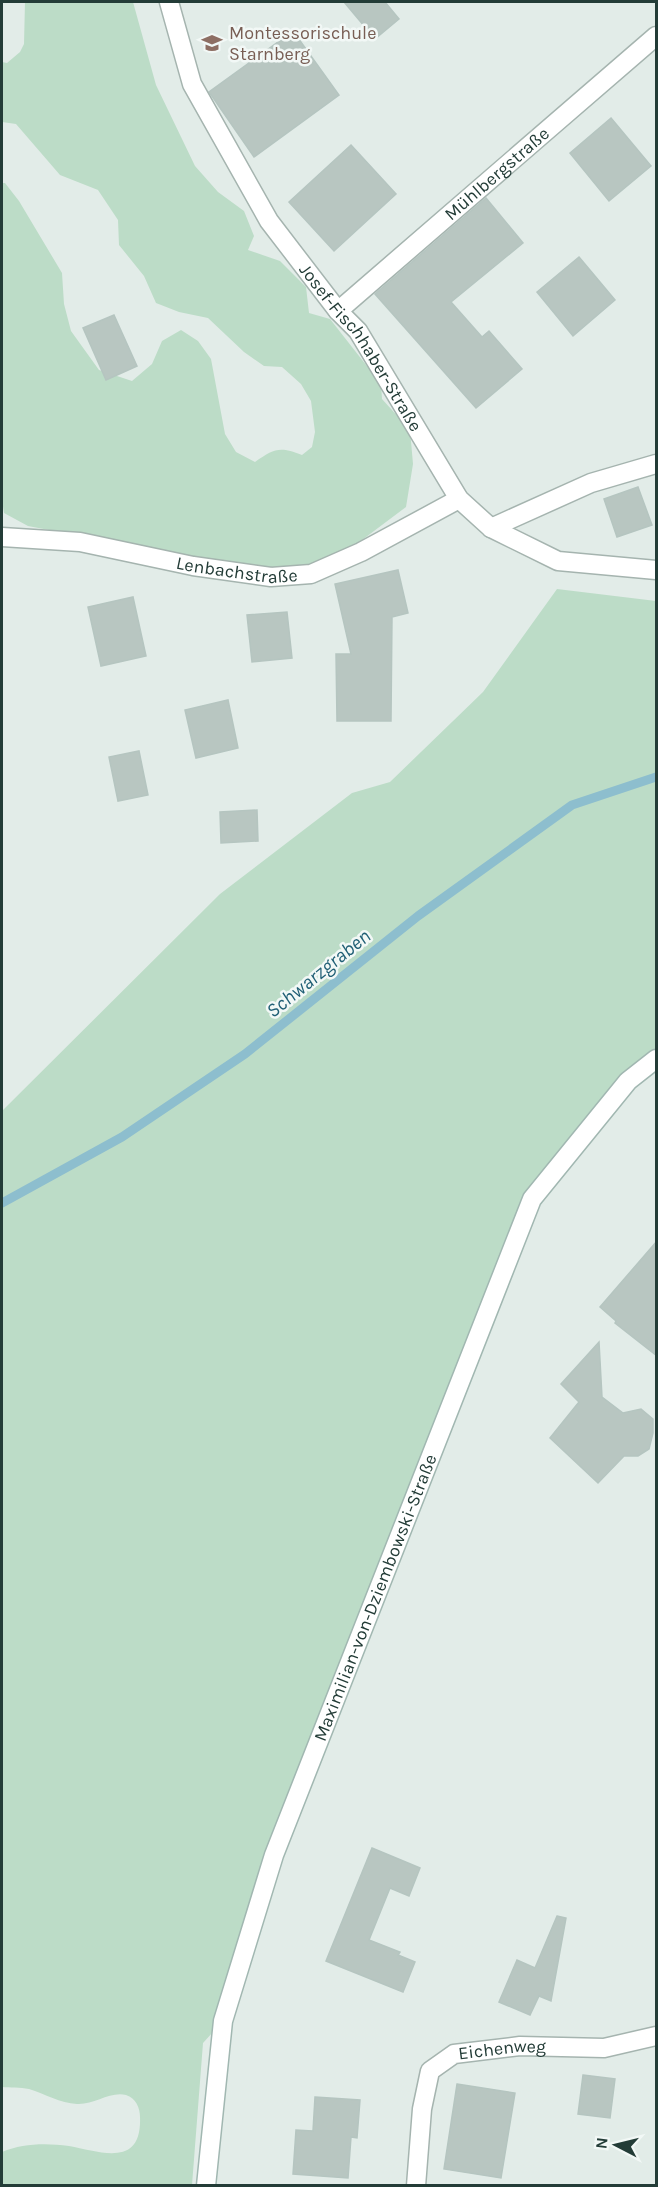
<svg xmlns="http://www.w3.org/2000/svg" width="658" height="2187" font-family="Karla,sans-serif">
	<rect width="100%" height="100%" fill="#e2ece8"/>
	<path fill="#bcdcc7" d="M 25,2 L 133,2 L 156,85 L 195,166 L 218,192 L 244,211 L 254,236 L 248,250 L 280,261 L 306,287 L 309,313 L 330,319 L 381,384 L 382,399 L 410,430 L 413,464 L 406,507 L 358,543 L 322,562 L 276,569 L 169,553 L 28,526 L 4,513 L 2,500 L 2,183 L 5,183 L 19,201 L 62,273 L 64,304 L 71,331 L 99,370 L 132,381 L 152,364 L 162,341 L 181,330 L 198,341 L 211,359 L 225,434 L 236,452 L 255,462 C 274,449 279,446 302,455 L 312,447 L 315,432 L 311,401 L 301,384 L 282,367 L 264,366 L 244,352 L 208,318 L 179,312 L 156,303 L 144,276 L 119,245 L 118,220 L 98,190 L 60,175 L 16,124 L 2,122 L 2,62 L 7,63 L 20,52 L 24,44 Z
		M 557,589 L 656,601 L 656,1059 L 543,1187 L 392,1558 L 223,2021 L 203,2043 L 192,2185 L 2,2185 L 2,2152 C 23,2143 47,2143 69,2146 C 101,2152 142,2168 140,2117 C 140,2108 136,2098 126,2095 C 110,2091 94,2105 77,2104 C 60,2103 45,2094 29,2089 C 20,2087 10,2088 2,2087 L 2,1111 L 220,894 L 352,793 L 390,782 L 483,692 Z"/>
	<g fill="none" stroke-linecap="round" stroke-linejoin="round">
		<path stroke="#8dbece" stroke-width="9" d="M 2,1203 L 122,1137 L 245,1054 L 418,916 L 572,805 L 656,777"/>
	</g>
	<path fill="#b8c6c1" stroke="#b5c5c0" stroke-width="1.5" d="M 344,2 L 385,2 L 399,19 L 375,39 Z
		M 293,31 L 339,95 L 254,157 L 209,92 Z
		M 611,118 L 651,166 L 609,201 L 570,153 Z
		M 351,145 L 396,194 L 334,251 L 289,202 Z
		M 486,198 L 523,243 L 451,302 L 482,337 L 489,331 L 522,369 L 476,408 L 375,294 Z
		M 579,257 L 615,300 L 573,336 L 537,292 Z
		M 114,315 L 137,366 L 106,380 L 83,328 Z
		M 638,487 L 652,525 L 617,537 L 604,499 Z
		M 398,570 L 408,613 L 392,617 L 391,721 L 337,721 L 336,654 L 351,654 L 335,584 Z
		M 133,597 L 146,656 L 101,666 L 88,607 Z
		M 287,612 L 292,658 L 252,662 L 247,615 Z
		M 228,700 L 238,748 L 196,758 L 185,710 Z
		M 139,751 L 148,795 L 118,801 L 109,757 Z
		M 257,810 L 258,841 L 221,843 L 220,812 Z
		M 657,1241 L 657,1356 L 615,1323 L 616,1321 L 600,1307 Z
		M 599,1342 L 602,1397 L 623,1413 L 641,1409 L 653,1419 L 653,1433 L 649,1449 L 638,1456 L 624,1456 L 598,1483 L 550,1438 L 579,1402 L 561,1384 Z
		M 372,1848 L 420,1868 L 409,1896 L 390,1888 L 369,1940 L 400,1952 L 398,1955 L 415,1962 L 403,1992 L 326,1961 Z
		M 557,1916 L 566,1918 L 551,2001 L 539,1996 L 530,2015 L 499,2002 L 517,1960 L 535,1968 Z
		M 583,2075 L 615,2079 L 610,2118 L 578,2114 Z
		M 457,2084 L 515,2093 L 501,2178 L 444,2169 Z
		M 315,2097 L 360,2100 L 357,2138 L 351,2137 L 348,2178 L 293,2174 L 296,2130 L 313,2131 Z"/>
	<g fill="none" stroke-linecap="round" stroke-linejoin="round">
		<g stroke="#a5b4af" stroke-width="21">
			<g id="street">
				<path id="s1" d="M 169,2 L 192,84 L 269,221 L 338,311 L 358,331 L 459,499 L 491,528 L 558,561 L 656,570"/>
				<path id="s2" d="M 338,311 L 656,36"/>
				<path d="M 491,528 L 591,483 L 656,464"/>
				<path id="s3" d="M 2,537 L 80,542 L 193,566 L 271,577 L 311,574 L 361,552 L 459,499"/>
				<path id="s4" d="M 416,2186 L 422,2109 L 430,2071 L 454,2054 L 520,2046 L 604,2048 L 656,2036"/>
			</g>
		</g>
		<g stroke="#a1b7b1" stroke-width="21">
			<g id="secondary">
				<path id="s5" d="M 206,2186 L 223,2021 L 274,1855 L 532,1199 L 628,1081 L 656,1059"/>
			</g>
		</g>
		<use href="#street" stroke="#fff" stroke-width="18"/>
		<use href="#secondary" stroke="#fff" stroke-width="18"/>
	</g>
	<defs>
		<g id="school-bare" transform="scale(1.62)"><path d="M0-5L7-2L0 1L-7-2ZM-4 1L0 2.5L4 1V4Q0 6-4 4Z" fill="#8d6e63" stroke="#f2f8f6" stroke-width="2.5" paint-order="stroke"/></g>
	</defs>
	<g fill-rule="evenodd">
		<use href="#school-bare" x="212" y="43"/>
	</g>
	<g text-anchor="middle" stroke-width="5" stroke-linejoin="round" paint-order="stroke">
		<g font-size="18" fill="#785e54" stroke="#f2f8f6" text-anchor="start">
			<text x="229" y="39">Montessorischule<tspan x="229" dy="21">Starnberg</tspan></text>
		</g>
		<g font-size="18" fill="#233c37" stroke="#f2f8f6">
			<text dy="6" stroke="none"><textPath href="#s2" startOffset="210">Mühlbergstraße</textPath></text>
			<text dy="6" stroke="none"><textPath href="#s1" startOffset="399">Josef-Fischhaber-Straße</textPath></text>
			<text dy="6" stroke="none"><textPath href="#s3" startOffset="238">Lenbachstraße</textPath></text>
			<text dy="6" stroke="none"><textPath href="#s5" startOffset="616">Maximilian-von-Dziembowski-Straße</textPath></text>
			<text dy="6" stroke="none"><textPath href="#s4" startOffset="194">Eichenweg</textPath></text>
		</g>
		<g font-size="20" font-style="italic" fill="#205f75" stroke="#f2f8f6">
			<text transform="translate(318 973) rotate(-39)" y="7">Schwarzgraben</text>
		</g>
	</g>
	<rect width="658" height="2187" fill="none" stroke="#233c37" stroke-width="6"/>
	<g transform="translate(616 2145) rotate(277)" stroke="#f2f8f6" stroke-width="4.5" paint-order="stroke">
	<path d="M0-4.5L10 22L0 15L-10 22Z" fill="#233c37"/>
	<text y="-9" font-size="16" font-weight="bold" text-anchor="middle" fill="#233c37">N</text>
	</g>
</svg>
